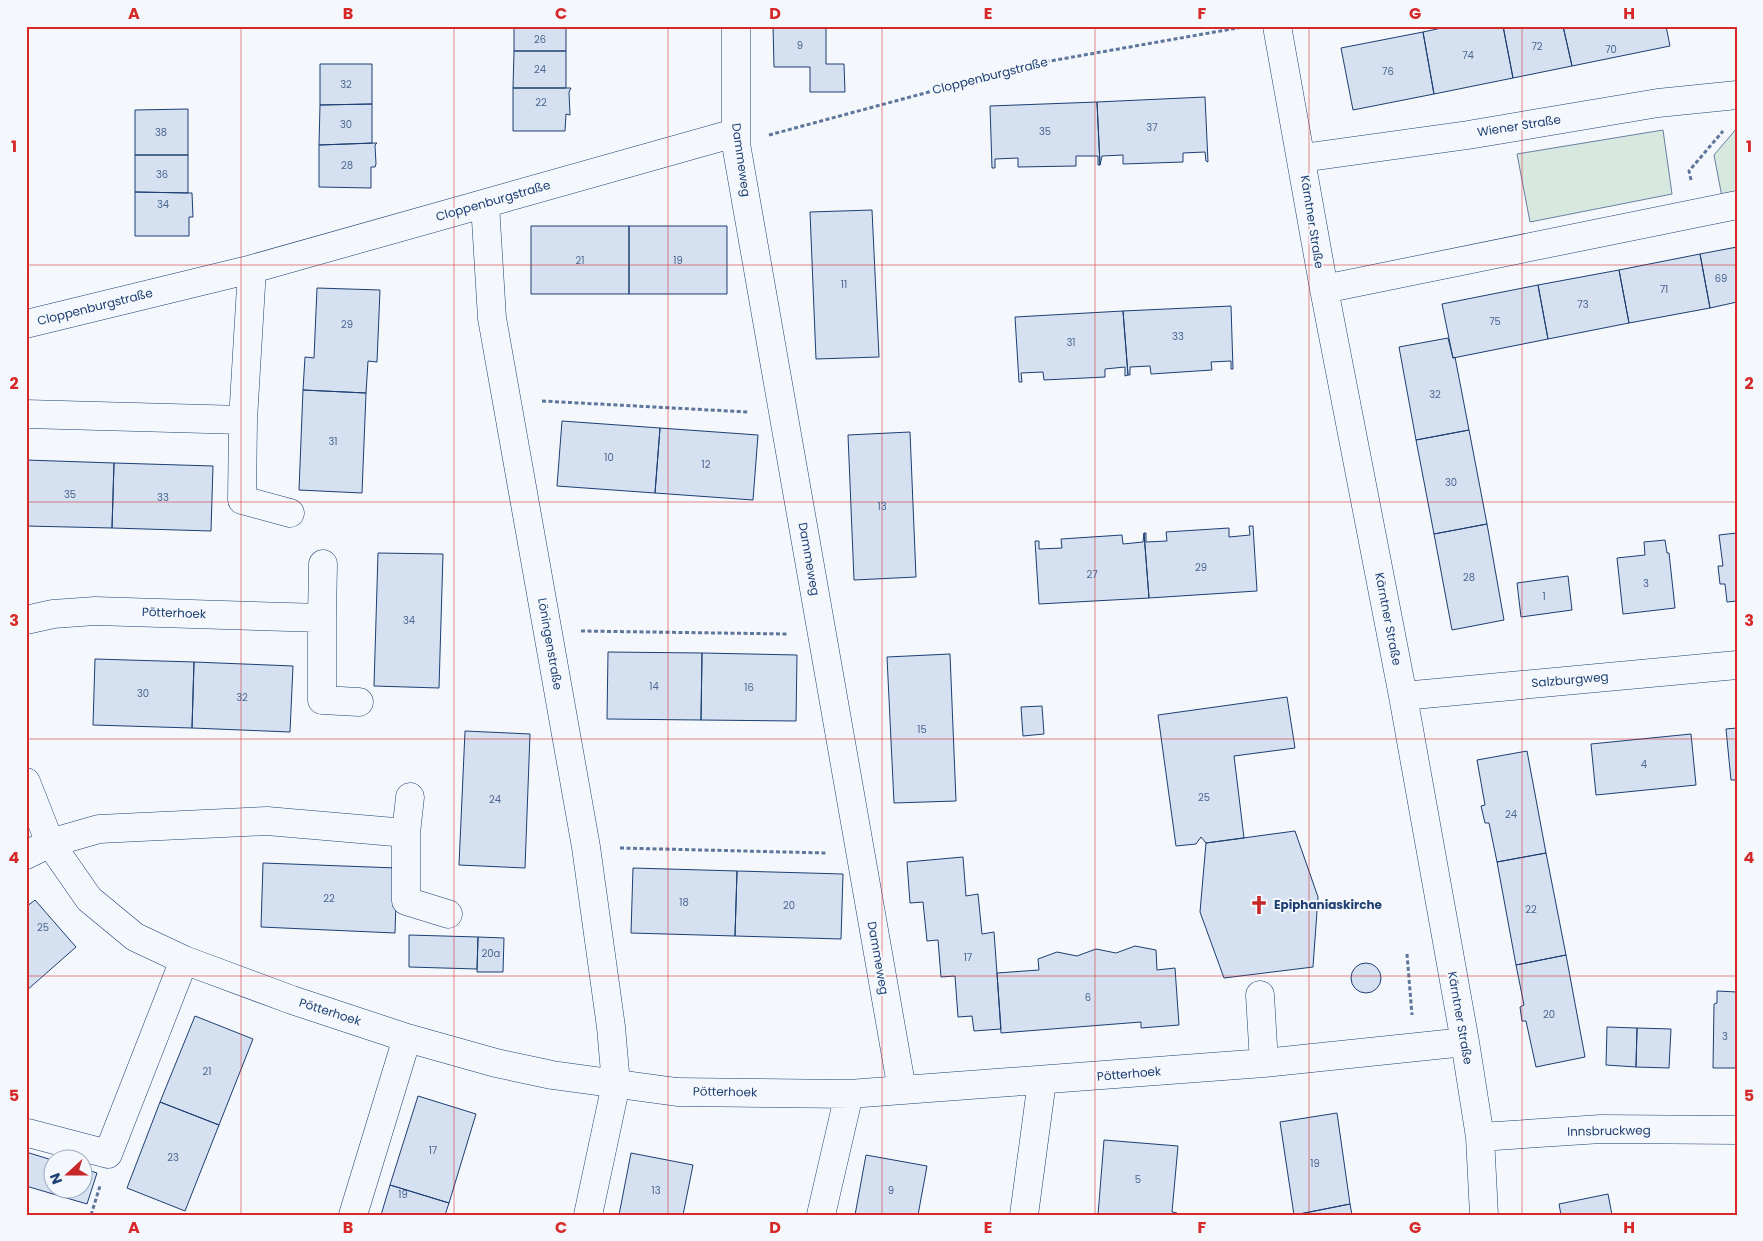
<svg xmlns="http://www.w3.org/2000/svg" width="1763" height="1241" font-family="Poppins,sans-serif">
	<rect width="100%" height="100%" fill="#f4f7fb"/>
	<path fill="#d7e8df" stroke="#687fa3" d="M 1737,128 L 1737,195 L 1722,197 L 1714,155 Z
		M 1663,130 L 1672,194 L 1530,222 L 1517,154 Z"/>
	<path fill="#d5e0f0" stroke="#1d3f73" d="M 514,26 L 566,26 L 566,51 L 514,51 Z
		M 773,26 L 826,26 L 826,64 L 844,64 L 845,92 L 810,92 L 810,67 L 774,67 Z
		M 1451,26 L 1503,26 L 1513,78 L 1434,94 L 1423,32 Z
		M 1503,26 L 1563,26 L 1572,66 L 1513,78 Z
		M 1563,26 L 1666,26 L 1670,46 L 1572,66 Z
		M 1423,32 L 1434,94 L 1353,110 L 1341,48 Z
		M 514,51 L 566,51 L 566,88 L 513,88 Z
		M 320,64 L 372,64 L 372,104 L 320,105 Z
		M 513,88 L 571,88 L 569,92 L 570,115 L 566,114 L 565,131 L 513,131 Z
		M 1205,97 L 1208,162 L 1206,161 L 1205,152 L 1183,153 L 1183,162 L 1123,164 L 1123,155 L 1102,156 L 1100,165 L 1097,102 Z
		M 1097,102 L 1100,165 L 1098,165 L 1098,156 L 1076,156 L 1076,166 L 1018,167 L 1018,158 L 995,159 L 995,168 L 992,168 L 990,106 Z
		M 372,104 L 372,143 L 319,145 L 320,105 Z
		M 188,109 L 188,155 L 135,155 L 135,110 Z
		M 377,143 L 375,145 L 376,164 L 375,167 L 371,167 L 371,188 L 319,187 L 319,145 Z
		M 135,155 L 188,155 L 188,193 L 135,192 Z
		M 135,192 L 192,193 L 193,217 L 189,217 L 189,236 L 135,236 Z
		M 872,210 L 879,357 L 816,359 L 810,212 Z
		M 531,226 L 629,226 L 629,294 L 531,294 Z
		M 629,226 L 727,226 L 727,294 L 629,294 Z
		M 1737,247 L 1737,302 L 1710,308 L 1700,254 Z
		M 1700,254 L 1710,308 L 1629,323 L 1619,270 Z
		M 1619,270 L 1629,323 L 1548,339 L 1538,285 Z
		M 1538,285 L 1548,339 L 1453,358 L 1442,304 Z
		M 317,288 L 380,290 L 377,362 L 368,361 L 366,393 L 303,390 L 305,357 L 314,358 Z
		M 1231,306 L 1233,369 L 1231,369 L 1231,361 L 1211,362 L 1212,370 L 1151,374 L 1150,366 L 1130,367 L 1130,375 L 1128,375 L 1123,311 Z
		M 1123,311 L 1128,375 L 1125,376 L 1125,367 L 1105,369 L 1105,377 L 1044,380 L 1043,372 L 1021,373 L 1022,382 L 1019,382 L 1015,317 Z
		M 1448,338 L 1453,358 L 1455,357 L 1469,430 L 1416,440 L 1399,347 Z
		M 303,390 L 366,393 L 362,493 L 299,490 Z
		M 562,421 L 660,428 L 655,493 L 557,486 Z
		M 660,428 L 758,435 L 753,500 L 655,493 Z
		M 1469,430 L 1487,524 L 1434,534 L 1416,440 Z
		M 910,432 L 916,577 L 854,580 L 848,435 Z
		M 26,460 L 114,463 L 112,528 L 26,526 Z
		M 114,463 L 213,466 L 211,531 L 112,528 Z
		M 1487,524 L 1504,620 L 1452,630 L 1434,534 Z
		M 1249,526 L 1253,526 L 1257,591 L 1149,598 L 1144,533 L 1146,533 L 1146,542 L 1167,541 L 1166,532 L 1229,528 L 1229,537 L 1250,535 Z
		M 1144,533 L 1149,598 L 1039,604 L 1035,541 L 1039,541 L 1039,549 L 1062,548 L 1061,539 L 1122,535 L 1123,544 L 1143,542 Z
		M 1737,533 L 1737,601 L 1727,602 L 1725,584 L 1720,584 L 1718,566 L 1723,566 L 1719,535 Z
		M 1665,540 L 1667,553 L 1669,553 L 1675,608 L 1623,614 L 1617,558 L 1645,555 L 1644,542 Z
		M 378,553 L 443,554 L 439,688 L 374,686 Z
		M 1568,576 L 1572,610 L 1521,617 L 1517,583 Z
		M 608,652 L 702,653 L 701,720 L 607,719 Z
		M 702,653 L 797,655 L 796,721 L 701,720 Z
		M 950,654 L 956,801 L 894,803 L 887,657 Z
		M 95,659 L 194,662 L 192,728 L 93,725 Z
		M 194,662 L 293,666 L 290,732 L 192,728 Z
		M 1287,697 L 1295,748 L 1234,756 L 1244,838 L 1206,843 L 1201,837 L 1196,844 L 1176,846 L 1158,715 Z
		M 1042,706 L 1044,734 L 1023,736 L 1021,707 Z
		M 1737,728 L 1737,780 L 1731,780 L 1726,729 Z
		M 465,731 L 530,734 L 525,868 L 459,865 Z
		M 1691,734 L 1696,785 L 1596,795 L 1591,744 Z
		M 1527,751 L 1546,853 L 1497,862 L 1489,823 L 1485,823 L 1481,806 L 1485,805 L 1477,760 Z
		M 1295,831 L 1318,897 L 1313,967 L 1224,978 L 1200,912 L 1206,843 Z
		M 1546,853 L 1566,955 L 1516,965 L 1497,862 Z
		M 963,857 L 966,896 L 978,894 L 982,934 L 994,932 L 1001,1029 L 974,1031 L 972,1016 L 958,1017 L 955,976 L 941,977 L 938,940 L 927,941 L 923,902 L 910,903 L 907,862 Z
		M 263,863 L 397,868 L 395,933 L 261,927 Z
		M 633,868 L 737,871 L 735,936 L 631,933 Z
		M 737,871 L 843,874 L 841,939 L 735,936 Z
		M 35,900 L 76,947 L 26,991 L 26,907 Z
		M 409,935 L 478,937 L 477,969 L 409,967 Z
		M 478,937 L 504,938 L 503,972 L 477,972 Z
		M 1135,946 L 1156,950 L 1157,970 L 1175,968 L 1179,1025 L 1141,1028 L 1141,1022 L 1001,1033 L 997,973 L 1039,970 L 1038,959 L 1057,952 L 1077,956 L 1096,949 L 1116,953 Z
		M 1566,955 L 1585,1057 L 1536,1067 L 1526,1021 L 1522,1021 L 1520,1007 L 1524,1005 L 1516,965 Z
		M1351 978a15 15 0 1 1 30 0a15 15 0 1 1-30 0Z
		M 1717,991 L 1737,992 L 1737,1068 L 1713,1068 L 1714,1004 L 1717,1003 Z
		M 195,1016 L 253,1039 L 219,1125 L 160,1102 Z
		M 1607,1027 L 1637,1028 L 1636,1067 L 1606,1065 Z
		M 1637,1028 L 1671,1029 L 1669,1068 L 1636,1067 Z
		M 418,1096 L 476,1114 L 449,1203 L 390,1185 Z
		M 160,1102 L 219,1125 L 185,1211 L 127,1188 Z
		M 1337,1113 L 1350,1204 L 1294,1215 L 1280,1122 Z
		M 1104,1140 L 1178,1146 L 1172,1212 L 1177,1213 L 1177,1215 L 1098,1215 Z
		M 26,1152 L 52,1160 L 52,1188 L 82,1188 L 82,1168 L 97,1173 L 87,1204 L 26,1186 Z
		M 631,1153 L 693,1165 L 683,1215 L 619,1215 Z
		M 866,1155 L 927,1166 L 918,1215 L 855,1215 Z
		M 390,1185 L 449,1203 L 445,1215 L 381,1215 Z
		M 1608,1194 L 1612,1215 L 1561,1215 L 1559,1204 Z
		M 1350,1204 L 1352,1215 L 1295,1215 Z"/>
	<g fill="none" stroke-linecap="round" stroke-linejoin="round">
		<g stroke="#1d3f73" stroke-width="29">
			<path id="minor" d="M 736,26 L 736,144 L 902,1090
				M 1277,26 L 1324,289 L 1403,696 L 1465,1042 L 1480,1137 L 1484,1215
				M 1302,158 L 1468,135 L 1658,103 L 1737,95
				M 485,204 L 492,318 L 586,847 L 611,1027 L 616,1084 L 588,1215
				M 1324,289 L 1737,205
				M 26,324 L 252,269 L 735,133
				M 26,414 L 243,420 L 242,500 L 290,513
				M 243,420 L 252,269
				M 322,618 L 323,564
				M 26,620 L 53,614 L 95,611 L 322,618 L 322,700 L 359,702
				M 1403,696 L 1737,665
				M 26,782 L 50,843 L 89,899 L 135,937 L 184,960 L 292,1000 L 407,1038 L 496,1063 L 552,1075 L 677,1092 L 849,1094 L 1264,1063 L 1465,1042
				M 406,833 L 410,797
				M 26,855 L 50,843 L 99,829 L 267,821 L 406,833 L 406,901 L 448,914
				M 1260,995 L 1264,1063
				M 28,1133 L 108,1154 L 184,960
				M 1480,1137 L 1601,1129 L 1737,1130
				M 353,1215 L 407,1038
				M 821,1215 L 849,1094
				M 1024,1215 L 1042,1081"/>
		</g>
		<path stroke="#5e769c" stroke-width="3" stroke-dasharray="4 2.5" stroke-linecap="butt" d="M 769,135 L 1033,64 L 1243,27
			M 1691,180 L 1689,171 L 1723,131
			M 542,401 L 748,412
			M 581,631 L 787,634
			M 620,848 L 826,853
			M 1407,954 L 1412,1015
			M 91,1215 L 100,1186"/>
		<use href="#minor" stroke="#f4f7fb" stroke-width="28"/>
	</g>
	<path fill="none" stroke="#d62828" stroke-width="1" stroke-opacity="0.55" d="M 241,26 L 241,1215M 454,26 L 454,1215M 668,26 L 668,1215M 882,26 L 882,1215M 1095,26 L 1095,1215M 1309,26 L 1309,1215M 1522,26 L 1522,1215M 26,265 L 1737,265M 26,502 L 1737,502M 26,739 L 1737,739M 26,976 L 1737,976"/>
	<defs>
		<g id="church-bare" transform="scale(1.5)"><path d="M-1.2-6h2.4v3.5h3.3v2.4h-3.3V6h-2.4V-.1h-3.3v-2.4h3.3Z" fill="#c62828" stroke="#f4f7fb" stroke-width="2.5" paint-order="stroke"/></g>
	</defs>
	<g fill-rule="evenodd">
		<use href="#church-bare" x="1259" y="905"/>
	</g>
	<g text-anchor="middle" stroke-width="4" stroke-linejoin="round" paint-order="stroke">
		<g font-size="10" fill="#4b6792">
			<text x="540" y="43">26</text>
			<text x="800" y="49">9</text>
			<text x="1537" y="50">72</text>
			<text x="1611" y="53">70</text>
			<text x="1468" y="59">74</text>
			<text x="540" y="73">24</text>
			<text x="1388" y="75">76</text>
			<text x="346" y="88">32</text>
			<text x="541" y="106">22</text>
			<text x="346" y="128">30</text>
			<text x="1152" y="131">37</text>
			<text x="1045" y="135">35</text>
			<text x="161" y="136">38</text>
			<text x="347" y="169">28</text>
			<text x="162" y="178">36</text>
			<text x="163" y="208">34</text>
			<text x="580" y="264">21</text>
			<text x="678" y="264">19</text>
			<text x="1721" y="282">69</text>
			<text x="844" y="288">11</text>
			<text x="1664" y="293">71</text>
			<text x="1583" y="308">73</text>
			<text x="1495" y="325">75</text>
			<text x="347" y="328">29</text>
			<text x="1178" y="340">33</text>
			<text x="1071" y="346">31</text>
			<text x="1435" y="398">32</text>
			<text x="333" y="445">31</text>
			<text x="609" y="461">10</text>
			<text x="706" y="468">12</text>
			<text x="1451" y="486">30</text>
			<text x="70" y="498">35</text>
			<text x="163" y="501">33</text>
			<text x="882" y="510">13</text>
			<text x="1201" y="571">29</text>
			<text x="1092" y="578">27</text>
			<text x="1469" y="581">28</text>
			<text x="1646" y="587">3</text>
			<text x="1544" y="600">1</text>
			<text x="409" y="624">34</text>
			<text x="654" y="690">14</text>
			<text x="749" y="691">16</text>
			<text x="143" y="697">30</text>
			<text x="242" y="701">32</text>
			<text x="922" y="733">15</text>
			<text x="1644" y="768">4</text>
			<text x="1204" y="801">25</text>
			<text x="495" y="803">24</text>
			<text x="1511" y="818">24</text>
			<text x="329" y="902">22</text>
			<text x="684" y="906">18</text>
			<text x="789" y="909">20</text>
			<text x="1531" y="913">22</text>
			<text x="43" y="931">25</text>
			<text x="491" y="957">20a</text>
			<text x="968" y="961">17</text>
			<text x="1088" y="1001">6</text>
			<text x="1549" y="1018">20</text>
			<text x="1725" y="1040">3</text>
			<text x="207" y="1075">21</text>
			<text x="433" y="1154">17</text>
			<text x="173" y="1161">23</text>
			<text x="1315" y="1167">19</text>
			<text x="1138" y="1183">5</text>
			<text x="656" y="1194">13</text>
			<text x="891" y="1194">9</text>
			<text x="403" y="1198">19</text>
		</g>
		<g font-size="12" fill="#1d3f73" stroke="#f4f7fb">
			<text transform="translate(990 76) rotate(-14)" y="4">Cloppenburgstraße</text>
			<text transform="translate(1519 126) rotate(-9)" y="4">Wiener Straße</text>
			<text transform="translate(741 160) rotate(82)" y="4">Dammeweg</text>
			<text transform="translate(493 201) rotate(-16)" y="4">Cloppenburgstraße</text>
			<text transform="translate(1312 222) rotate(81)" y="4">Kärntner Straße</text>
			<text transform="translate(95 307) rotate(-14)" y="4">Cloppenburgstraße</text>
			<text transform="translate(809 559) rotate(80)" y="4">Dammeweg</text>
			<text transform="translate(174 613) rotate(2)" y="4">Pötterhoek</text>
			<text transform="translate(1388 619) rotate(79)" y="4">Kärntner Straße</text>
			<text transform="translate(550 644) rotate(80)" y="4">Löningenstraße</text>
			<text transform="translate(1570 680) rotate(-5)" y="4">Salzburgweg</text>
			<text transform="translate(878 958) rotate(80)" y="4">Dammeweg</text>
			<text transform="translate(330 1012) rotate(18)" y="4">Pötterhoek</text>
			<text transform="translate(1460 1018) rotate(80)" y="4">Kärntner Straße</text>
			<text transform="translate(1129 1074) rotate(-5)" y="4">Pötterhoek</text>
			<text transform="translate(725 1092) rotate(1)" y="4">Pötterhoek</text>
			<text transform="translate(1609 1131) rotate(-1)" y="4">Innsbruckweg</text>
		</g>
		<g font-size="12" font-weight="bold" fill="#1d3f73" stroke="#f4f7fb" text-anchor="start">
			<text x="1274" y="909">Epiphaniaskirche</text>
		</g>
	</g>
	<rect width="1763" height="1241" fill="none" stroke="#f4f7fb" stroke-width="55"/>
	<g transform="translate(68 1174) rotate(249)"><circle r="24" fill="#f4f7fb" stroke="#9eadc5"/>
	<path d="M0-4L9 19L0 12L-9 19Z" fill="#c62828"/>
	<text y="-8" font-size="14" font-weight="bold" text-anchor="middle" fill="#1d3f73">N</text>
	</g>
	<rect x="28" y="28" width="1708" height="1186" fill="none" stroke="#d62828" stroke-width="2"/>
	<g font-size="16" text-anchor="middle" font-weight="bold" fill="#d62828">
		<text x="134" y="19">A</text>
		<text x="348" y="19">B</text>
		<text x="561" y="19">C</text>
		<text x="775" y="19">D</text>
		<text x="988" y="19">E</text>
		<text x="1202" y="19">F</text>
		<text x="1415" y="19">G</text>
		<text x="1629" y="19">H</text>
		<text x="14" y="152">1</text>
		<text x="1749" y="152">1</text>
		<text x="14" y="389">2</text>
		<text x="1749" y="389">2</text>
		<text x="14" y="626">3</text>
		<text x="1749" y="626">3</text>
		<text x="14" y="863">4</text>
		<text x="1749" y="863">4</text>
		<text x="14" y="1101">5</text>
		<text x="1749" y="1101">5</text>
		<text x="134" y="1233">A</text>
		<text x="348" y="1233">B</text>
		<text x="561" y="1233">C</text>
		<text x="775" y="1233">D</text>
		<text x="988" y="1233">E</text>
		<text x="1202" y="1233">F</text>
		<text x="1415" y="1233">G</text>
		<text x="1629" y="1233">H</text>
	</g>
</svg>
